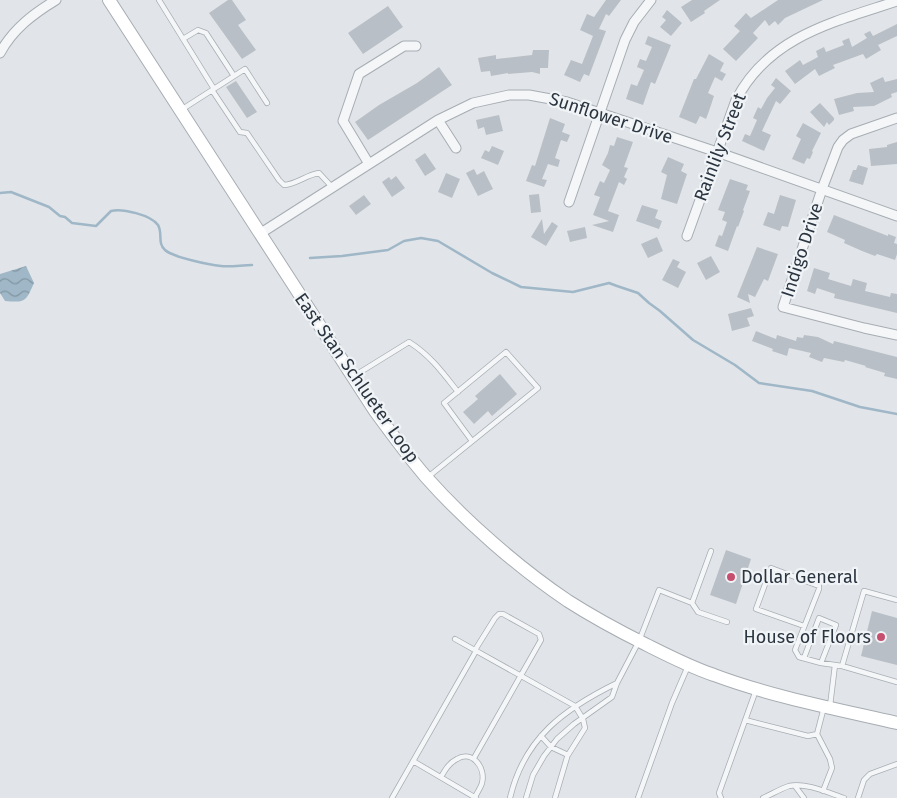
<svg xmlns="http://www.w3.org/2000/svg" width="897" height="798" font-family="'Fira Sans',sans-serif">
	<defs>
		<pattern id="water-waves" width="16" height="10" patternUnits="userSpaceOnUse" patternTransform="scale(1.25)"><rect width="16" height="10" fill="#9fb7c7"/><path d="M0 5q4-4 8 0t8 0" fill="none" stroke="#8296a3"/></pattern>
	</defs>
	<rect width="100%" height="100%" fill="#e1e5e9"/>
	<path fill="url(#water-waves)" d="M 26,266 L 34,283 C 26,301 26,303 5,301 L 0,293 L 0,274 Z"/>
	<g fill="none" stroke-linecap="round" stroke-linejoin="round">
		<path stroke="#9fb7c7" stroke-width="2.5" d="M 0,193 L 11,192 L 49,207 L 60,216 L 65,217 L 72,223 L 96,226 L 111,211 C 122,208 151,215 158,225 C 163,233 157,243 165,250 C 172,257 210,265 221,266 C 231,267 242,265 252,265
			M 310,258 L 342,256 L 388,250 L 404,241 L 421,238 L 438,241 L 492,273 L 521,287 L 573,292 L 609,283 L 617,286 L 638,293 L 649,303 L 660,311 L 693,340 L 735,365 L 759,383 L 812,391 L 860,407 L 897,414"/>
	</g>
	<path fill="#b9bfc6" d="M 228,0 L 232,0 L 246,20 L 238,25 L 256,50 L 242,59 L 209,13 Z
		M 606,0 L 621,0 L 609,16 L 606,14 L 599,29 L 606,31 L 589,76 L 584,74 L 580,82 L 564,75 L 571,60 L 582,64 L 593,36 L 580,30 L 587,14 L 594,17 Z
		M 692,0 L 720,0 L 704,11 L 705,13 L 691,22 L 681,7 Z
		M 778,0 L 823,0 L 785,18 L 778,25 L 775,21 L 769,26 L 765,20 L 753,33 L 758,38 L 736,61 L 723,49 L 740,31 L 734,26 L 746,13 L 751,18 Z
		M 388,6 L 403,27 L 363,54 L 348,33 Z
		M 667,10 L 682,23 L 671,36 L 660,27 L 666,20 L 662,17 Z
		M 897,24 L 897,36 L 878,45 L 881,50 L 866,59 L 863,54 L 833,65 L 835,68 L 819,76 L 815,69 L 795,84 L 785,71 L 800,60 L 803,65 L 818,57 L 816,51 L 824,47 L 826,52 L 844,45 L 842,41 L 849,38 L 852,47 L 867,38 L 864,34 L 870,31 L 873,36 Z
		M 648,36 L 671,45 L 655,84 L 651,82 L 643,105 L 626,99 L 631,84 L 637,86 L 644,70 L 637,67 L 640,59 L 646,61 L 652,47 L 645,44 Z
		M 533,50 L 549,50 L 548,68 L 540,68 L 540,74 L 532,72 L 508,74 L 508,73 L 491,76 L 490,71 L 481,72 L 478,58 L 496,55 L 496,59 L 532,55 Z
		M 709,54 L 724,63 L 720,71 L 726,74 L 722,81 L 715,77 L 708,93 L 714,96 L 709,111 L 706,119 L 700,116 L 696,124 L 679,117 L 694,79 L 696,79 Z
		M 439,67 L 452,85 L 368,140 L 355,122 L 379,105 L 417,83 Z
		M 883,77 L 885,82 L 897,79 L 897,92 L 891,94 L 892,97 L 874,106 L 853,107 L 854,111 L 839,115 L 834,99 L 857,93 L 874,92 L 870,83 Z
		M 776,78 L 791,91 L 780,104 L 776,101 L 762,131 L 771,135 L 764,151 L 742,141 L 745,134 L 750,136 L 757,120 L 753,118 L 758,107 L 761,109 L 767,98 L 775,88 L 771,85 Z
		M 236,81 L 257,112 L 247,118 L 226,87 Z
		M 820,103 L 834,118 L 834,120 L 829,125 L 827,122 L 824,127 L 810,112 Z
		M 499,115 L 503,131 L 486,135 L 484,127 L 478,129 L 476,120 Z
		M 550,118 L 565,124 L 562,132 L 570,135 L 567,142 L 561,140 L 555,158 L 560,160 L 558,167 L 548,164 L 542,179 L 547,180 L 544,187 L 526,181 L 532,165 L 535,166 Z
		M 803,123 L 821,133 L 812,151 L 813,152 L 810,159 L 807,158 L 804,164 L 792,159 L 801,139 L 796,136 Z
		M 617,137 L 633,142 L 624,167 L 628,168 L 624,177 L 627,179 L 624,185 L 619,182 L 608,211 L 619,215 L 613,232 L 592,225 L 609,221 L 593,215 L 600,197 L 594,195 L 600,181 L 604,183 L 610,170 L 602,165 L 608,153 L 610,145 L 614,146 Z
		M 897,142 L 897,164 L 871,166 L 869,149 L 887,147 L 887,145 Z
		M 492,146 L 504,151 L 498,165 L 481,158 L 485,150 L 489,152 Z
		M 425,153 L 436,169 L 425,176 L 415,160 Z
		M 668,157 L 684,164 L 681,171 L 687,174 L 677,204 L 661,199 L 667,175 L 661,172 Z
		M 858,165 L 868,168 L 863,185 L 849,181 L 853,170 L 856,170 Z
		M 474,169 L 477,175 L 484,171 L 493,189 L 478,196 L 466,173 Z
		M 446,173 L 460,179 L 452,198 L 438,192 Z
		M 396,176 L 405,188 L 392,197 L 382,182 L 389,177 L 391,180 Z
		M 730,179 L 748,185 L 746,190 L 750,191 L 743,210 L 744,211 L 738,227 L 737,226 L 728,251 L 715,246 L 719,235 L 722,236 L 727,222 L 722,220 L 725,212 L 718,210 Z
		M 539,194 L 541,212 L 531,213 L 529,195 Z
		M 364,195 L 371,204 L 356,215 L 349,206 Z
		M 780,195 L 796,200 L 788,227 L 782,226 L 780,231 L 763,225 L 768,212 L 774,214 Z
		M 642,205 L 658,210 L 655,218 L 662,221 L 659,229 L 636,221 Z
		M 834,215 L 888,236 L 888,234 L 896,237 L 894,243 L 897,244 L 897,254 L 895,260 L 877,254 L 875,256 L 862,251 L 844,243 L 845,240 L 827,232 Z
		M 542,219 L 544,234 L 552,222 L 558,226 L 546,246 L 531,237 Z
		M 585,227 L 587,238 L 570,242 L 567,231 Z
		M 657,237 L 663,251 L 648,258 L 641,244 Z
		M 757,247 L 778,254 L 768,281 L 764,279 L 755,297 L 748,294 L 750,303 L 737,297 Z
		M 711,256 L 720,272 L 706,280 L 697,263 Z
		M 673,259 L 680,262 L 677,267 L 686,272 L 678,288 L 662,280 Z
		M 814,268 L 830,273 L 828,279 L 851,286 L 853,279 L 867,283 L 865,291 L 890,297 L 891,293 L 897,294 L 897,313 L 834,298 L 835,294 L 817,288 L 815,294 L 807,291 Z
		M 751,308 L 754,316 L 747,318 L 750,326 L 732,331 L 728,314 Z
		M 756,331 L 776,339 L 777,335 L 796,341 L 797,337 L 803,338 L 804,335 L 818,337 L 833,344 L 834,341 L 897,357 L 897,379 L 884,376 L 885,373 L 865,367 L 866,366 L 845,360 L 844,362 L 824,358 L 822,362 L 809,357 L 811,353 L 789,348 L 787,356 L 772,351 L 773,349 L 752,341 Z
		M 500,374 L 517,394 L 492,416 L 488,411 L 474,424 L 463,412 L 478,399 L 475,396 Z
		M 726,550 L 751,559 L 736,604 L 710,595 Z
		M 872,611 L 897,618 L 897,665 L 861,656 Z"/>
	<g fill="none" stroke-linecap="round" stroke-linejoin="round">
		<g stroke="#a7adb3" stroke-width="6">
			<path id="lane" d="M 159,0 L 214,89
				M 183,39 L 198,30 L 206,33 L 234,76
				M 212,90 L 240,132 L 247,133 L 279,180 L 284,185 C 297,184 306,175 319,173 L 332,187
				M 181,110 L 245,69 L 267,103
				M 354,376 L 409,342 C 430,355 443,373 458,392
				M 428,477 L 538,388 L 506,352 L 444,403 L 472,441
				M 692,603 L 698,612 L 727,622
				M 804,626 L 756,609 L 771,568 L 819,586 L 819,589 L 795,650 L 799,657 L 821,663 L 842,666 L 897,682
				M 455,639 L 575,706 L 583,719 L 585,728 L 568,755 L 551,747 L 541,736
				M 804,658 L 819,618 L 836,625 L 821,663
				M 842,666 L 864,591 L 897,600
				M 830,706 L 835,665
				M 745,720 L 808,736 L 817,734 L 824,707
				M 817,734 L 830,759 L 832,768 L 823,791
				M 474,758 L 541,640 L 539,634 L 503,614 L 499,614 L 495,618 L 475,650
				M 413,761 L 476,798
				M 441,777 C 445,770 449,763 457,759 C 472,750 486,767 482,783 C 481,787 477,793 475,797
				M 795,786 L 804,798
				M 392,798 L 476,651
				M 510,798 C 524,738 564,709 617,683
				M 526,798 L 533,775 L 544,756 L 557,739 L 574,724 L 612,697 L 617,683 L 639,641 L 659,590 L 692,603 L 711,551
				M 555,798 L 568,754
				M 638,798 L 672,703 L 688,666
				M 721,798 L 719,793 L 756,690
				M 763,798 C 772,794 780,789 789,786 C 805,782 829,793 844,798
				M 858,798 L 864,780 L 870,774 L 897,764"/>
		</g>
		<g stroke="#a7adb3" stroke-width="11">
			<path id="street" d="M 0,53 C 13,29 33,14 56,0
				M 897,118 L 851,134 L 843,140 L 838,147 L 822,189 L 783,307 L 864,328 L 897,335
				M 438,120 L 456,148
				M 369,164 L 343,121 L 359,74 L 404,46 L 416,46
				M 569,202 L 625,40 L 634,22 L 651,0
				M 261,233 L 438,120 L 473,103 L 509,95 L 529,95 L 567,102 L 717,152 L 897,216
				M 687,236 L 736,100 C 769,36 834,22 897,1"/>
		</g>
		<g stroke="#a7adb3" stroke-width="14">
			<path id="secondary" d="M 109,0 L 375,411 C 391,433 408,456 426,477 C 465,521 519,568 568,601 C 593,617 619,631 645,644 C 667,655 690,667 714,675 C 773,697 836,709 897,723"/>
		</g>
		<use href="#lane" stroke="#f4f6f8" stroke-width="4.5"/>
		<use href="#street" stroke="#f4f6f8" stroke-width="9"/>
		<use href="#secondary" stroke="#fff" stroke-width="12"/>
	</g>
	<g fill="#c64f6f" stroke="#f1f4f7" stroke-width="2">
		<circle cx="731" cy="577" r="5"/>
		<circle cx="881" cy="637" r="5"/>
	</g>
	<g text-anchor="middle" stroke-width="4.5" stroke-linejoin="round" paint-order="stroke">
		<g font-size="18" fill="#2b3540" stroke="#f1f4f7">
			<text transform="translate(611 118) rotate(18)" y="6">Sunflower Drive</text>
			<text transform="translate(720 147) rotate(-69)" y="6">Rainlily Street</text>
			<text transform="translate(802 250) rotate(-72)" y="6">Indigo Drive</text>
			<text transform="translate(357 378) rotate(55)" y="6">East Stan Schlueter Loop</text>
		</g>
		<g font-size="18" fill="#2b3540" stroke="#f1f4f7" text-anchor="start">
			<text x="741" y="583">Dollar General</text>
			<text x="871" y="643" text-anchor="end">House of Floors</text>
		</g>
	</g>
</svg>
